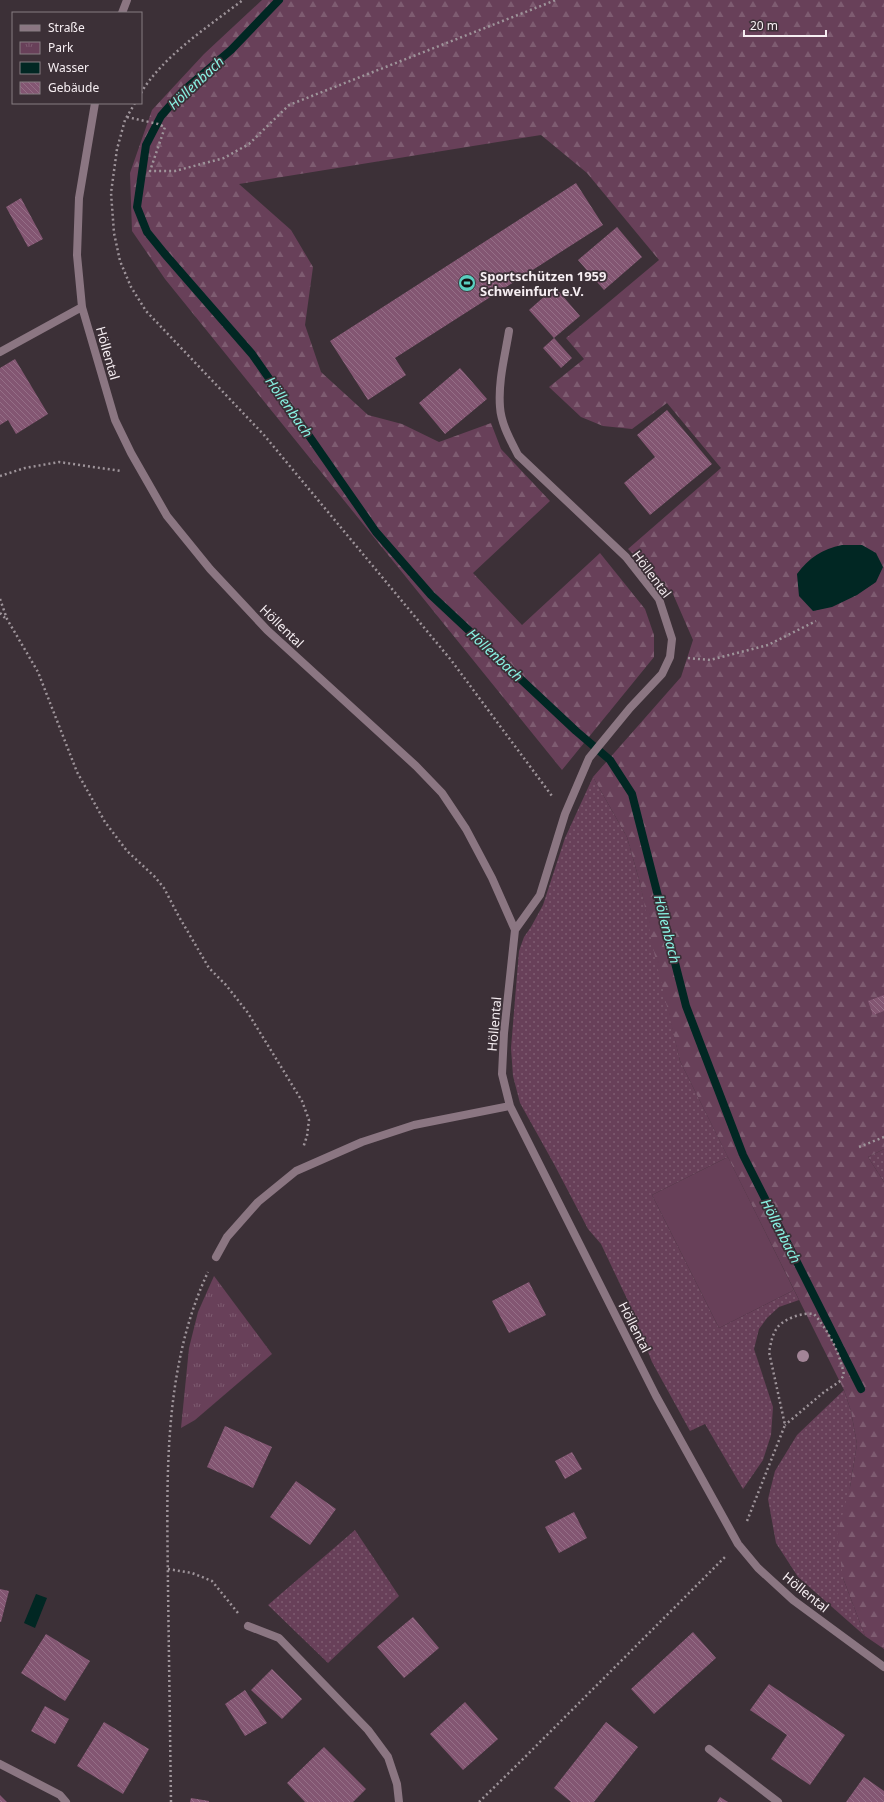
<svg xmlns="http://www.w3.org/2000/svg" width="884" height="1802" font-family="'Noto Sans',sans-serif">
	<defs>
		<pattern id="grass-dots" width="8" height="8" patternUnits="userSpaceOnUse"><rect width="8" height="8" fill="#684059"/><path d="M2 2h.1M6 6h.1" fill="none" stroke="#7e5c71" stroke-width="1.8" stroke-linecap="round"/></pattern>
		<pattern id="forest-firs" width="22" height="20" patternUnits="userSpaceOnUse"><rect width="22" height="20" fill="#684059"/><path d="M5 1l3.5 6h-7zM16 11l3.5 6h-7z" fill="#7e5c71"/></pattern>
		<pattern id="park-tufts" width="24" height="20" patternUnits="userSpaceOnUse"><rect width="24" height="20" fill="#684059"/><path d="M3 7l-1-3M5 7V3M7 7l1-3M15 17l-1-3M17 17v-4M19 17l1-3" fill="none" stroke="#7e5c71"/></pattern>
		<pattern id="building-back-hatch" width="6" height="6" patternUnits="userSpaceOnUse"><rect width="6" height="6" fill="#835672"/><path d="M-1 5l2 2M0 0l6 6M5-1l2 2" fill="none" stroke="#956f87"/></pattern>
	</defs>
	<rect width="100%" height="100%" fill="#3c3037"/>
	<path fill="url(#grass-dots)" d="M 593,777 L 627,837 L 640,883 L 680,1061 L 728,1157 L 652,1195 L 719,1328 L 794,1290 L 799,1300 L 779,1307 L 767,1318 L 759,1329 L 754,1349 L 773,1407 L 771,1435 L 763,1460 L 743,1489 L 705,1424 L 690,1431 L 652,1362 L 628,1301 L 601,1244 L 588,1229 L 554,1164 L 520,1103 L 513,1076 L 511,1048 L 519,951 L 524,937 L 531,927 L 543,905 L 565,838 Z
		M 884,1149 L 884,1182 L 868,1157 Z
		M 844,1390 L 851,1411 L 857,1444 L 850,1487 L 843,1578 L 865,1636 L 798,1577 L 776,1543 L 768,1499 L 775,1471 L 797,1435 Z
		M 355,1530 L 399,1596 L 328,1663 L 268,1605 Z"/>
	<path fill="url(#forest-firs)" fill-rule="evenodd" d="M 262,0 L 884,0 L 884,1149 L 868,1157 L 884,1182 L 884,1649 L 865,1636 L 843,1578 L 837,1535 L 850,1487 L 857,1444 L 851,1411 L 844,1390 L 680,1061 L 654,952 L 640,883 L 627,837 L 593,777 L 681,677 L 693,640 L 673,594 L 628,549 L 721,468 L 667,403 L 632,429 L 603,426 L 581,417 L 549,387 L 584,359 L 566,338 L 659,260 L 587,173 L 541,135 L 239,184 L 291,230 L 313,267 L 305,325 L 321,372 L 368,415 L 402,424 L 439,442 L 491,423 L 501,449 L 550,501 L 473,573 L 522,625 L 600,553 L 645,609 L 654,635 L 654,657 L 562,770 L 165,279 L 132,231 L 130,173 L 152,110 L 204,54 ZM 876,582 C 854,596 839,605 813,611 Z"/>
	<path fill="url(#park-tufts)" d="M 214,1276 L 272,1354 L 195,1420 L 181,1428 L 189,1348 L 198,1312 Z"/>
	<path fill="#684059" d="M 728,1157 L 794,1290 L 719,1328 L 652,1195 Z"/>
	<path fill="#012723" d="M 842,545 L 862,545 L 876,553 L 883,567 L 876,582 L 857,595 L 832,607 L 813,611 L 799,596 L 797,574 C 809,558 822,549 842,545 Z
		M 36,1594 L 47,1598 L 35,1628 L 24,1623 Z"/>
	<g fill="none" stroke-linecap="round" stroke-linejoin="round">
		<path stroke="#012723" stroke-width="8" d="M 279,0 L 231,50 L 183,91 L 161,116 L 146,145 L 137,207 L 147,232 L 164,253 L 252,354 L 376,532 L 431,595 L 576,731 L 610,760 L 632,794 L 686,1006 L 743,1155 L 861,1389"/>
	</g>
	<path fill="url(#building-back-hatch)" d="M 576,183 L 603,225 L 395,358 L 406,375 L 368,400 L 330,341 Z
		M 21,198 L 43,239 L 28,247 L 6,207 Z
		M 617,227 L 642,257 L 604,290 L 578,260 Z
		M 555,287 L 580,316 L 554,338 L 572,358 L 561,368 L 543,348 L 554,338 L 529,310 Z
		M 15,359 L 48,414 L 16,434 L 8,420 L 0,425 L 0,368 Z
		M 460,368 L 487,399 L 445,434 L 419,403 Z
		M 667,410 L 712,464 L 650,515 L 624,483 L 655,457 L 637,435 Z
		M 884,995 L 884,1011 L 873,1015 L 868,1001 Z
		M 529,1282 L 546,1315 L 509,1333 L 492,1301 Z
		M 225,1426 L 272,1447 L 253,1488 L 207,1467 Z
		M 572,1452 L 582,1469 L 565,1479 L 555,1461 Z
		M 296,1481 L 336,1509 L 310,1545 L 270,1517 Z
		M 574,1512 L 587,1538 L 559,1553 L 545,1527 Z
		M 0,1589 L 9,1591 L 1,1622 L 0,1622 Z
		M 413,1617 L 439,1648 L 404,1678 L 377,1647 Z
		M 693,1632 L 716,1658 L 654,1714 L 631,1689 Z
		M 46,1634 L 90,1661 L 65,1701 L 21,1673 Z
		M 272,1669 L 302,1699 L 282,1719 L 251,1690 Z
		M 769,1684 L 845,1735 L 810,1785 L 771,1759 L 787,1735 L 750,1710 Z
		M 245,1690 L 267,1723 L 245,1736 L 225,1704 Z
		M 465,1702 L 498,1739 L 463,1770 L 430,1734 Z
		M 45,1706 L 69,1719 L 55,1744 L 31,1731 Z
		M 104,1722 L 149,1749 L 123,1794 L 77,1766 Z
		M 606,1722 L 638,1747 L 594,1802 L 571,1802 L 554,1788 Z
		M 324,1747 L 366,1789 L 353,1802 L 305,1802 L 287,1783 Z
		M 864,1777 L 884,1791 L 884,1802 L 846,1802 Z
		M 0,1795 L 7,1802 L 0,1802 Z
		M 720,1797 L 728,1802 L 717,1802 Z
		M 191,1798 L 209,1801 L 209,1802 L 190,1802 Z"/>
	<g fill="none" stroke-linecap="round" stroke-linejoin="round">
		<path stroke="#9e949a" stroke-width="2.5" stroke-dasharray="2 3" stroke-linecap="butt" d="M 141,93 C 162,57 210,25 243,0
			M 135,103 L 125,120 L 117,149 L 111,193 L 114,233 L 120,261 L 131,287 L 146,311 L 264,435 L 451,660 L 552,796
			M 127,117 L 158,124 L 165,127 L 150,171 L 175,171 L 224,158 L 249,144 L 289,105 L 556,0
			M 0,476 L 25,468 L 59,462 L 121,471
			M 0,599 L 7,619 L 38,672 L 77,772 L 105,822 L 127,851 L 155,877 L 164,888 L 178,915 L 209,968 L 226,985 L 248,1013 L 302,1101 L 309,1120 L 307,1136 L 303,1148
			M 0,613 L 6,619
			M 688,658 L 710,660 L 768,645 L 816,621
			M 859,1147 L 884,1137
			M 747,1521 L 785,1425 L 769,1352 C 771,1343 772,1335 777,1328 C 783,1319 803,1312 814,1314 C 828,1330 840,1353 844,1375 L 839,1382 L 824,1392 L 785,1425
			M 168,1569 L 192,1573 L 212,1581 L 238,1613
			M 171,1802 C 170,1730 169,1659 168,1587 C 167,1482 162,1370 208,1272
			M 479,1802 L 520,1762 L 725,1557"/>
		<path stroke="#8b7682" stroke-width="8" d="M 122,13 L 127,0
			M 95,103 L 79,198 L 77,255 L 82,307 L 115,420 L 131,453 L 167,516 L 210,569 L 267,630 L 416,766 L 442,793 L 466,829 L 492,878 L 515,930
			M 509,331 C 505,356 498,381 500,407 C 501,424 511,441 518,455 L 626,557 L 659,599 L 672,639 L 670,657 L 662,674 L 630,708 L 589,758 L 565,814 L 540,895 L 515,930 L 504,1033 L 502,1074 L 510,1106 L 656,1396 L 738,1544 L 758,1568 L 793,1600 L 884,1667
			M 0,352 L 82,307
			M 216,1257 L 227,1237 L 258,1202 L 296,1171 L 362,1142 L 414,1125 L 510,1106
			M 248,1626 L 279,1638 L 368,1730 L 388,1757 L 397,1784 L 399,1802
			M 709,1749 L 778,1802
			M 0,1764 L 60,1795 L 66,1802"/>
	</g>
	<circle fill="#a38597" cx="803" cy="1356" r="6"/>
	<defs>
		<g id="stadium-disc" transform="scale(0.9)"><circle r="9.5" fill="#59cebf" stroke="#3c3037"/><path d="M0-5a6.5 5 0 1 0 0 10a6.5 5 0 1 0 0-10ZM-3.5-1.8h7v3.6h-7Z" fill="#111"/></g>
	</defs>
	<g fill-rule="evenodd">
		<use href="#stadium-disc" x="467" y="283"/>
	</g>
	<g text-anchor="middle" stroke-width="3.5" stroke-linejoin="round" paint-order="stroke">
		<g font-size="13" font-weight="bold" fill="#f6eef2" stroke="#3c3037" text-anchor="start">
			<text x="480" y="281">Sportschützen 1959<tspan x="480" dy="15">Schweinfurt e.V.</tspan></text>
		</g>
		<g font-size="13" fill="#f6eef2" stroke="#3c3037">
			<text transform="translate(108 353) rotate(74)" y="5">Höllental</text>
			<text transform="translate(652 574) rotate(53)" y="5">Höllental</text>
			<text transform="translate(282 626) rotate(44)" y="5">Höllental</text>
			<text transform="translate(494 1024) rotate(-85)" y="5">Höllental</text>
			<text transform="translate(635 1327) rotate(63)" y="5">Höllental</text>
			<text transform="translate(806 1592) rotate(39)" y="5">Höllental</text>
		</g>
		<g font-size="14" font-style="italic" fill="#88f2e3" stroke="#3c3037">
			<text transform="translate(196 83) rotate(-43)" y="5">Höllenbach</text>
			<text transform="translate(289 407) rotate(55)" y="5">Höllenbach</text>
			<text transform="translate(495 655) rotate(43)" y="5">Höllenbach</text>
			<text transform="translate(667 929) rotate(76)" y="5">Höllenbach</text>
			<text transform="translate(781 1231) rotate(63)" y="5">Höllenbach</text>
		</g>
	</g>
	<rect x="12" y="12" width="130" height="92" fill="#3c3037" stroke="#867c82"/>
	<rect x="20" y="25" width="20" height="6" fill="#8b7682" stroke="#867c82"/>
	<text x="48" y="32" font-size="12" fill="#f6eef2">Straße</text>
	<rect x="20" y="42" width="20" height="12" fill="url(#park-tufts)" stroke="#867c82"/>
	<text x="48" y="52" font-size="12" fill="#f6eef2">Park</text>
	<rect x="20" y="62" width="20" height="12" fill="#012723" stroke="#867c82"/>
	<text x="48" y="72" font-size="12" fill="#f6eef2">Wasser</text>
	<rect x="20" y="82" width="20" height="12" fill="url(#building-back-hatch)" stroke="#867c82"/>
	<text x="48" y="92" font-size="12" fill="#f6eef2">Gebäude</text>
	<path d="M744 30v6h82v-6" fill="none" stroke="#f6eef2" stroke-width="2"/>
	<text x="750" y="30" font-size="12" fill="#f6eef2" stroke="#3c3037" stroke-width="3" paint-order="stroke">20 m</text>
</svg>
